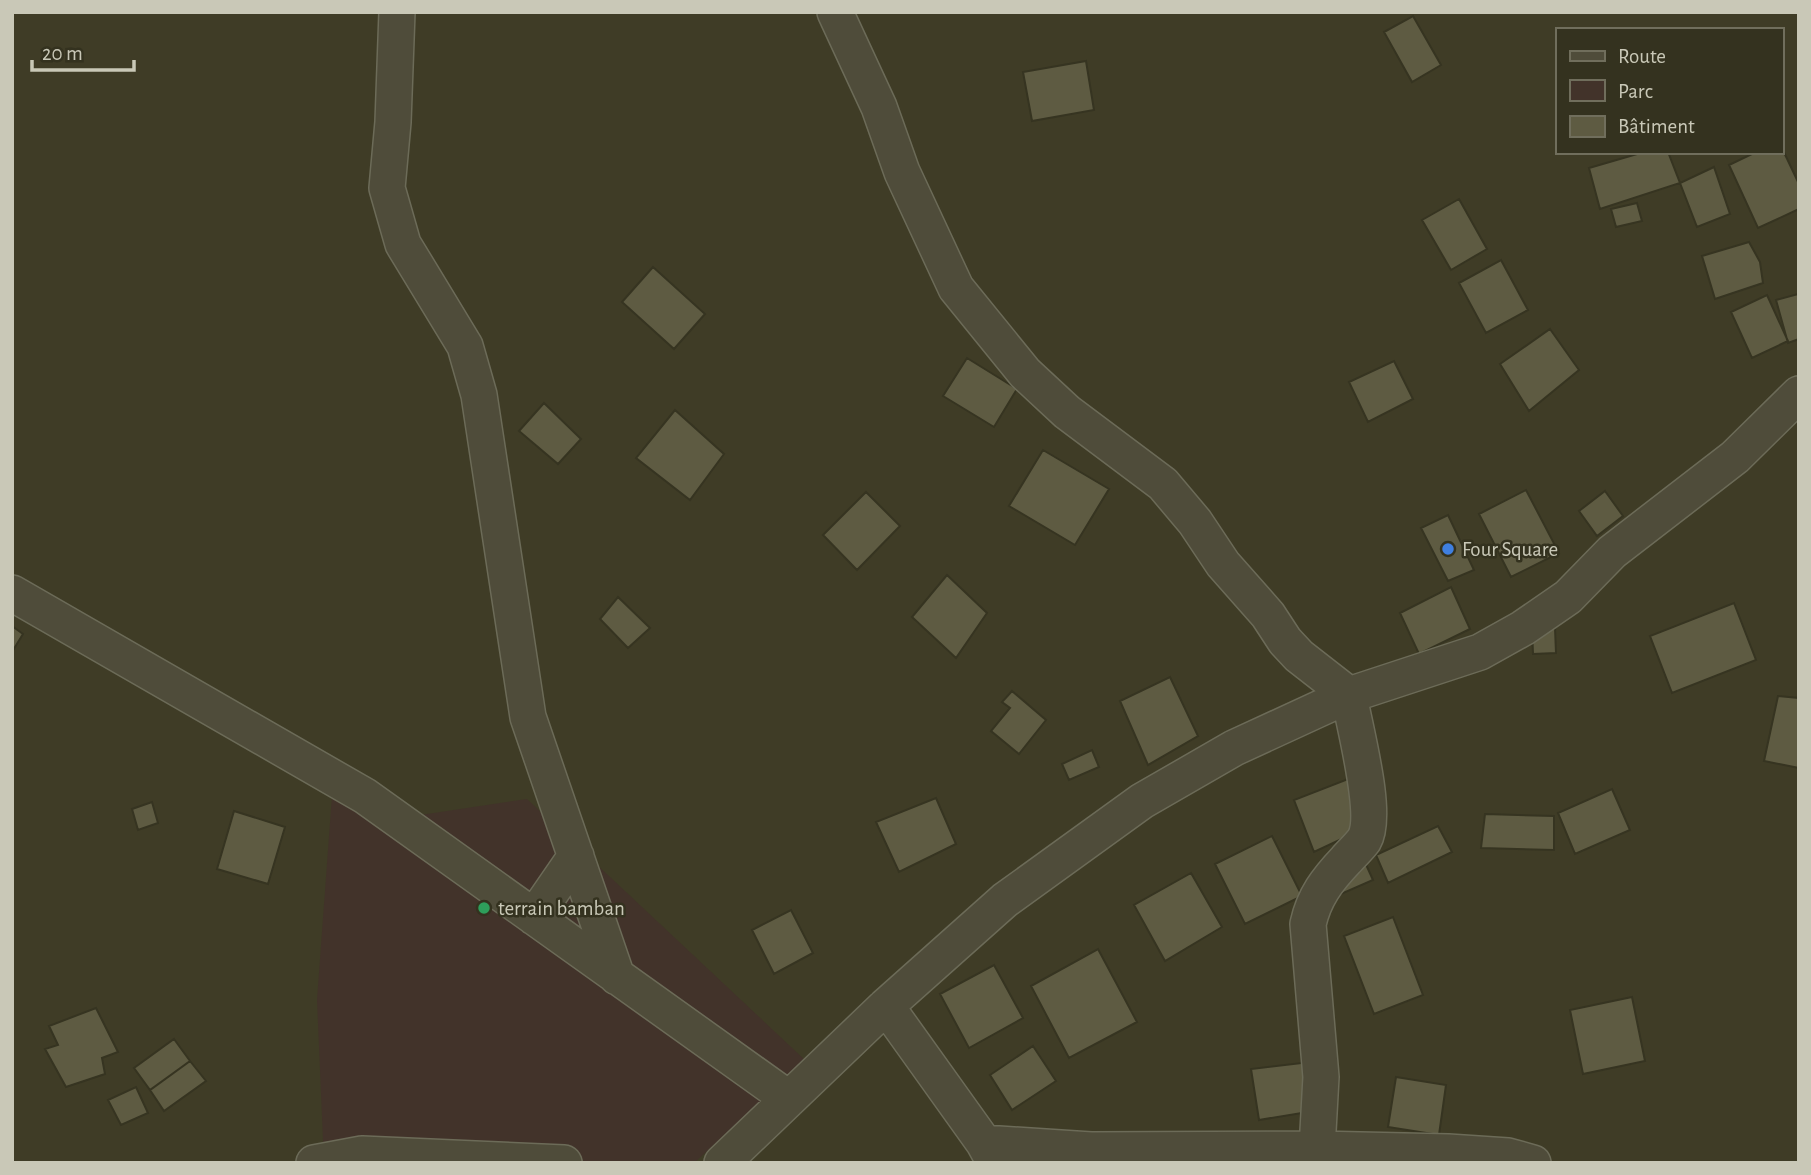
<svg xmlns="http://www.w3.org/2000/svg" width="1811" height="1175" font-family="'Alegreya Sans',sans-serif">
	<rect width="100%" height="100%" fill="#3f3c26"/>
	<path fill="#42332a" d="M 334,768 L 414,816 L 527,799 L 806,1061 L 694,1163 L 324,1163 L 317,1000 Z"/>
	<path fill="#5e5b42" stroke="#363421" stroke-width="2" d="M 1413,16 L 1441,65 L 1412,82 L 1384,32 Z
		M 1086,61 L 1094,110 L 1032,121 L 1023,72 Z
		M 1781,146 L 1799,184 L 1799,209 L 1758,228 L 1729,165 L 1756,152 L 1781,152 Z
		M 1644,152 L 1668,152 L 1680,183 L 1600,209 L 1589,168 Z
		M 1714,167 L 1730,214 L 1697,227 L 1680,183 Z
		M 1459,199 L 1487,249 L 1451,270 L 1422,220 Z
		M 1637,203 L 1642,221 L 1616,227 L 1611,209 Z
		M 1749,242 L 1760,262 L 1763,283 L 1715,299 L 1702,256 Z
		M 1501,260 L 1528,310 L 1486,333 L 1459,283 Z
		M 653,267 L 705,314 L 674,349 L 622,302 Z
		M 1798,294 L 1799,339 L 1788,343 L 1776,300 Z
		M 1767,295 L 1788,341 L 1752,358 L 1731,312 Z
		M 1550,329 L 1579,370 L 1529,411 L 1500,364 Z
		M 967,358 L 1017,389 L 994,427 L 943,396 Z
		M 1394,361 L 1413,399 L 1368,422 L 1349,382 Z
		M 544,403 L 581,439 L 558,464 L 519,431 Z
		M 675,410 L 724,454 L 690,500 L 636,458 Z
		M 1043,450 L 1109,489 L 1075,545 L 1009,506 Z
		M 1526,490 L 1559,553 L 1511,577 L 1479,514 Z
		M 1605,491 L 1623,516 L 1597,536 L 1579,511 Z
		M 866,492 L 900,526 L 857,570 L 823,535 Z
		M 1448,515 L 1474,570 L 1448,581 L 1421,528 Z
		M 947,575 L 987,613 L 956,658 L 912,617 Z
		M 1451,587 L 1470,629 L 1419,654 L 1400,613 Z
		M 618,597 L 650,628 L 628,648 L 600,619 Z
		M 1734,603 L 1756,660 L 1672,693 L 1650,636 Z
		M 12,626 L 23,634 L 12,652 Z
		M 1555,628 L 1556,653 L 1533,654 L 1532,629 Z
		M 1170,677 L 1198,736 L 1148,765 L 1120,701 Z
		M 1012,691 L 1046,720 L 1019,754 L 991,731 L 1010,708 L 1002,702 Z
		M 1778,696 L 1799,698 L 1799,768 L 1764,761 Z
		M 1092,750 L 1099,767 L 1069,780 L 1062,764 Z
		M 1348,779 L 1363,829 L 1314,852 L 1294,800 Z
		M 1612,789 L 1630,830 L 1575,854 L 1558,813 Z
		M 936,798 L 956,844 L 899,872 L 876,822 Z
		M 152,802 L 158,823 L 138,830 L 132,809 Z
		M 234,811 L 285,827 L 268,884 L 217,869 Z
		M 1485,814 L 1554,816 L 1554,850 L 1481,848 Z
		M 1438,826 L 1452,852 L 1388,883 L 1376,855 Z
		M 1272,836 L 1302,896 L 1245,924 L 1215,864 Z
		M 1364,860 L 1373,880 L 1341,894 L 1332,874 Z
		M 1191,873 L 1222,927 L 1165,961 L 1134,905 Z
		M 791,910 L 813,953 L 774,974 L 752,930 Z
		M 1393,917 L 1423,995 L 1374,1014 L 1344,936 Z
		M 1098,949 L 1137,1022 L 1069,1058 L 1031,986 Z
		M 994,965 L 1023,1018 L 969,1048 L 940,994 Z
		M 1632,997 L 1645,1061 L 1583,1074 L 1570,1010 Z
		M 96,1008 L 118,1052 L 102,1058 L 105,1074 L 66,1087 L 45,1049 L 58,1045 L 49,1026 Z
		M 174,1039 L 190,1061 L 150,1090 L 134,1068 Z
		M 1033,1046 L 1056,1081 L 1012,1110 L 990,1075 Z
		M 190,1061 L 206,1081 L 164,1111 L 150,1090 Z
		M 1310,1062 L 1314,1111 L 1259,1120 L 1251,1069 Z
		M 1396,1077 L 1446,1085 L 1439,1135 L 1388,1127 Z
		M 136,1087 L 148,1113 L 121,1125 L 108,1100 Z"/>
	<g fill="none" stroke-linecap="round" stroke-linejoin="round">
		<g stroke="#6c6b58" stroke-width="38">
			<path id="street" d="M 397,12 L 393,122 L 387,188 L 403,244 L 465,346 L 479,395 L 528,717 L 617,977
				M 835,12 L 879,107 L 902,172 L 956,288 L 1025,373 L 1067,412 L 1163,484 L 1195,522 L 1223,564 L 1268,615 L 1285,641 L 1299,656 L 1349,695 C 1354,726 1379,815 1364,840 C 1359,847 1352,853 1346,860 C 1327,880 1314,897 1308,924 L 1321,1077 L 1317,1149 L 1312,1163
				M 12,593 L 365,796 L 789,1099
				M 534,917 L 576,856
				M 886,1006 L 984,1143 L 995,1163
				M 984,1143 L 1091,1150 L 1317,1149 L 1448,1152 L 1508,1156 L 1533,1163
				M 314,1163 L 362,1154 L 564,1163
				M 722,1163 L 886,1006 L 1005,900 L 1142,801 L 1234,748 L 1349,695 L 1480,652 L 1523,628 L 1568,597 L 1612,552 L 1735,457 L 1799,394"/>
		</g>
		<use href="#street" stroke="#4f4c3a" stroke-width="35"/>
	</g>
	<circle fill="#3f7fe0" stroke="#34321f" stroke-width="2.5" cx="1448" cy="549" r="7"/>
	<circle fill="#2e9e5b" stroke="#34321f" stroke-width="2.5" cx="484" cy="908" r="7"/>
	<g text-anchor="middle" stroke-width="5" stroke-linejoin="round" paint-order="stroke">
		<g font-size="21" fill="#c9c8b7" stroke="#34321f" text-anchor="start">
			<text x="1462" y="556">Four Square</text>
			<text x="498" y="915">terrain bamban</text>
		</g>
	</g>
	<rect width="1811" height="1175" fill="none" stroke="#c9c8b7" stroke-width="28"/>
	<rect x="1556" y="28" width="228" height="126" fill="#34321f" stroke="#706e5c" stroke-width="2"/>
	<rect x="1570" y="51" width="35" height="10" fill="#4f4c3a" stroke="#706e5c" stroke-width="2"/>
	<text x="1618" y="63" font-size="21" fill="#c9c8b7">Route</text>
	<rect x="1570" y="80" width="35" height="21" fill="#42332a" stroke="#706e5c" stroke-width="2"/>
	<text x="1618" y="98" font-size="21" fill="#c9c8b7">Parc</text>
	<rect x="1570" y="116" width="35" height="21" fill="#5e5b42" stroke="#706e5c" stroke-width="2"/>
	<text x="1618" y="133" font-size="21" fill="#c9c8b7">Bâtiment</text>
	<path d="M32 60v10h102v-10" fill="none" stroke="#c9c8b7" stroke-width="3.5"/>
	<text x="42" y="60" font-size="21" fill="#c9c8b7" stroke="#34321f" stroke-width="5" paint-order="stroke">20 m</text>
</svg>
